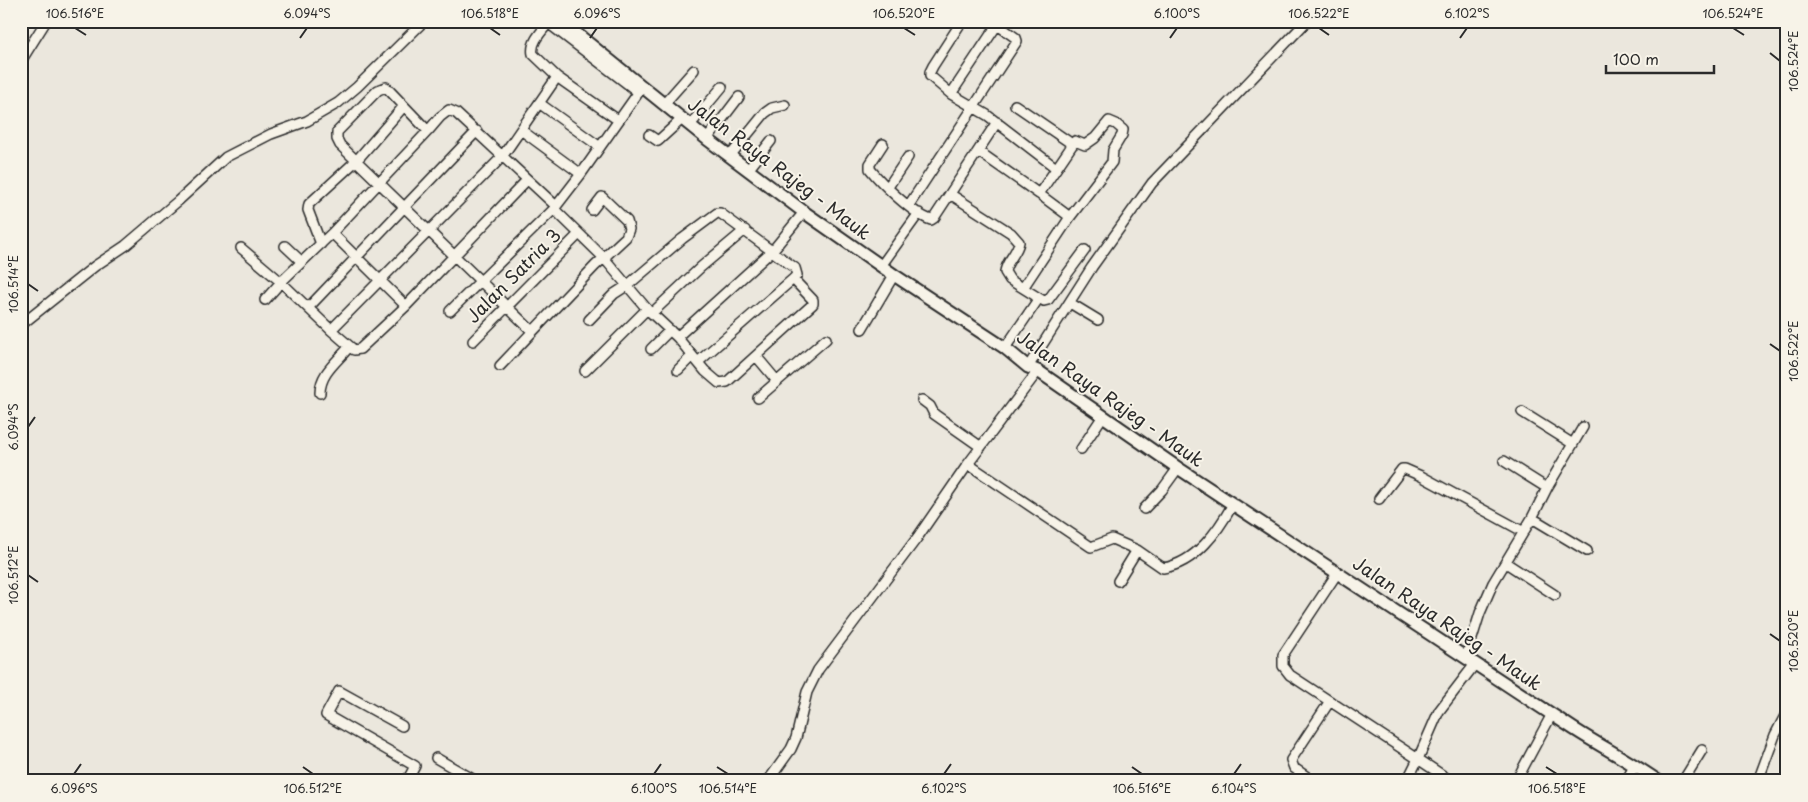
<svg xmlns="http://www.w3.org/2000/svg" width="1808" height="802" font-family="'Playpen Sans',sans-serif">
	<rect width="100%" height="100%" fill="#ebe7dd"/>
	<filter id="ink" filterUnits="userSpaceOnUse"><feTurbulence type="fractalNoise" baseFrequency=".02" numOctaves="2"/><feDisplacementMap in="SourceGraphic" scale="10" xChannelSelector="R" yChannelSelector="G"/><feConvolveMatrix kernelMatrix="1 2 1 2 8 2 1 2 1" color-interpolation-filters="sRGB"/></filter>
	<g filter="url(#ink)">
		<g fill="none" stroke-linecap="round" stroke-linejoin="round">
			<g stroke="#2b2b2b" stroke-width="12">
				<path id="minor" d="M 962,21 L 933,66 L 930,72 L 930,76 L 951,94 L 987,115 L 1056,168
					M 548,23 L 638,92
					M 21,61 L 46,21
					M 557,77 L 618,120
					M 951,94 L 997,25
					M 539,103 L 600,147
					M 664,104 L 694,70
					M 1015,105 L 1072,144
					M 690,125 L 722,87
					M 521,130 L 581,174
					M 428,131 L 332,233 L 281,282 L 331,330 L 354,350 L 360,349 L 406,306 L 527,180
					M 649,135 L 658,141 L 682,119
					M 707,139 L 739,97
					M 883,144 L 870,164 L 870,169 C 882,184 913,214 931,220 L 934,218 L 997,122
					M 978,151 L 1039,194
					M 730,156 L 765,113 L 772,108 L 785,105
					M 748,170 L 771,141
					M 888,187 L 908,157
					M 950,194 L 1011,233 L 1019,242 C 1017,254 1006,261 1005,272 L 1010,280 L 1039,298 L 1005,348
					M 909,205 L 1017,41 L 1016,38 L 992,21
					M 554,209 L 604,258 L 647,309 L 677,337 L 705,371 L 719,383 L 727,382 L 813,304 L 813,300 L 793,279
					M 332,233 L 406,306
					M 321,244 L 308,210 L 309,204 L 357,160 L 404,106
					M 285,246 L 302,262
					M 241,248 L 281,282 L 265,300
					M 881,266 L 919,213
					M 1023,288 L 1070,217 L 1112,162 L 1113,150 L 1122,135 L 1123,130 L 1116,124 L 1109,121 L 1095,138 L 1085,145 L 1075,141 L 1039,194 L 1070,217
					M 1039,298 L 1044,301 L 1048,300 L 1085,250
					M 1070,303 L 1098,320
					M 308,308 L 477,131
					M 450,311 L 554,209 L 581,174 L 643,86
					M 652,313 L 701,267 L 745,230
					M 589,320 L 614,294 L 628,285 L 682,239 L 717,213 L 720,213 L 795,268 L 797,275 L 793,279 L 698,362
					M 21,325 L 95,266 L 125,246 L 178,201 L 226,157 L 271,134 L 307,121 L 338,103 L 357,87 L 424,21
					M 862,329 L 894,275
					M 331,330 L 502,157 L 557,77 L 533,54 C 530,42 543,30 550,21
					M 532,331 L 340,145 L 337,139 L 337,132 L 378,90 L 386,87 L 428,131 L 440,117 L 449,110 L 456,113 L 556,206
					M 677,337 L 773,250 L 804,212
					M 473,341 L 579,234
					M 651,349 L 670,330
					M 756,356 L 777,381
					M 500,366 L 595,266 L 626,237 L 629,229 L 627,221 L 602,197 L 592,210
					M 1028,367 L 1092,267 L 1152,183 L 1307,21
					M 678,370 L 692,356
					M 585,371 L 647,309
					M 320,393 C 320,373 338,361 349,347
					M 758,398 L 826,339
					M 922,400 L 930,406 L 934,414 L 981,447
					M 1522,412 L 1573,444
					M 1081,449 L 1103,416
					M 1504,461 L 1547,488
					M 968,464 L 1091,547 L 1112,539 L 1137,550 L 1163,568 C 1196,563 1218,531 1233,504
					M 1379,499 L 1402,469 L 1405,469 L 1421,476 L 1524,532
					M 1144,509 L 1162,490 L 1178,468
					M 1532,518 L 1587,551
					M 1506,563 L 1555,595
					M 1338,572 L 1283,655 L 1283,666 L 1290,675 L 1418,759 L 1439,711 L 1475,664
					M 1118,581 L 1137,550
					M 1466,658 L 1480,613 L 1493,583 L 1532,518 L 1547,488 L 1583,427
					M 402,726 L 339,691 L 326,715 L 415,766 L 407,781
					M 436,758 L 476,781
					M 768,781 L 791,749 L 796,738 L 807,692 L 818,670 L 917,538 L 968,464 L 1038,371
					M 1313,781 L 1294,768 L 1291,760 L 1330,701
					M 1407,781 L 1418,759 L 1451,781
					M 1516,781 L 1552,714
					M 1626,781 L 1635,765
					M 1683,781 L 1702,750
					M 1758,781 L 1775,735 L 1787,712"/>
			</g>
			<g stroke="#2b2b2b" stroke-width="15">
				<path id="major" d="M 561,21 L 707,139 L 804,212 L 894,275 L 1005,348 L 1028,367 L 1038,371 L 1178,468 L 1574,729 C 1602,747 1631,762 1658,781"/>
			</g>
			<use href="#minor" stroke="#f7f3e8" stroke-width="9"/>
			<use href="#major" stroke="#f7f3e8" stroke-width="11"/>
		</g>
	</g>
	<path fill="none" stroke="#2b2b2b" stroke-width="2" d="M 75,28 L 86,35M 490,28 L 500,35M 904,28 L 915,35M 1319,28 L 1329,35M 1733,28 L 1744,35M 300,38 L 307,28M 590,38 L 597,28M 1170,38 L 1177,28M 1460,38 L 1467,28M 1770,53 L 1780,61M 28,284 L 38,291M 1770,344 L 1780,351M 28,427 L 35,417M 28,575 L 38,582M 1770,634 L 1780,641M 303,767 L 313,774M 717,767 L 728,774M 1132,767 L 1142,774M 1546,767 L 1557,774M 74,774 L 81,764M 654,774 L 661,764M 944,774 L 951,764M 1234,774 L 1241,764"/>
	<g text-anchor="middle" stroke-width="4" stroke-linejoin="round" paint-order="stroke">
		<g font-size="18" fill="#2b2b2b" stroke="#f7f3e8">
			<text transform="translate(779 169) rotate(37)" y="6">Jalan Raya Rajeg - Mauk</text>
			<text transform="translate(514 276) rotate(-45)" y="6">Jalan Satria 3</text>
			<text transform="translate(1110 399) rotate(35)" y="6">Jalan Raya Rajeg - Mauk</text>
			<text transform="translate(1447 624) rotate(34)" y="6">Jalan Raya Rajeg - Mauk</text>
		</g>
	</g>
	<rect width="1808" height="802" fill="none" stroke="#f7f3e8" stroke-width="55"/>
	<path d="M1606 65v8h108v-8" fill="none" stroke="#2b2b2b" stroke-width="2.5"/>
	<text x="1613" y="65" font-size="15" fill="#2b2b2b" stroke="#f7f3e8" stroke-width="4" paint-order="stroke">100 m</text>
	<rect x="28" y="28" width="1752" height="746" fill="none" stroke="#2b2b2b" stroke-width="2"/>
	<g font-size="12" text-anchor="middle" fill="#2b2b2b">
		<text x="75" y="18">106.516°E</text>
		<text x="307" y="18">6.094°S</text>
		<text x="490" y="18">106.518°E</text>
		<text x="597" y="18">6.096°S</text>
		<text x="904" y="18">106.520°E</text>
		<text x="1177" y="18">6.100°S</text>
		<text x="1319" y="18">106.522°E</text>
		<text x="1467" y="18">6.102°S</text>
		<text x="1733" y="18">106.524°E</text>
		<text transform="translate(1794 61) rotate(-90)" y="4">106.524°E</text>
		<text transform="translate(14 284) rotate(-90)" y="4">106.514°E</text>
		<text transform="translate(1794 351) rotate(-90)" y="4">106.522°E</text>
		<text transform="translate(14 427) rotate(-90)" y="4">6.094°S</text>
		<text transform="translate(14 575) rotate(-90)" y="4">106.512°E</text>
		<text transform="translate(1794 641) rotate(-90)" y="4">106.520°E</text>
		<text x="74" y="793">6.096°S</text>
		<text x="313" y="793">106.512°E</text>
		<text x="654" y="793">6.100°S</text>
		<text x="728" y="793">106.514°E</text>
		<text x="944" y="793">6.102°S</text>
		<text x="1142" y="793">106.516°E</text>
		<text x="1234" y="793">6.104°S</text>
		<text x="1557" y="793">106.518°E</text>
	</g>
</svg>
